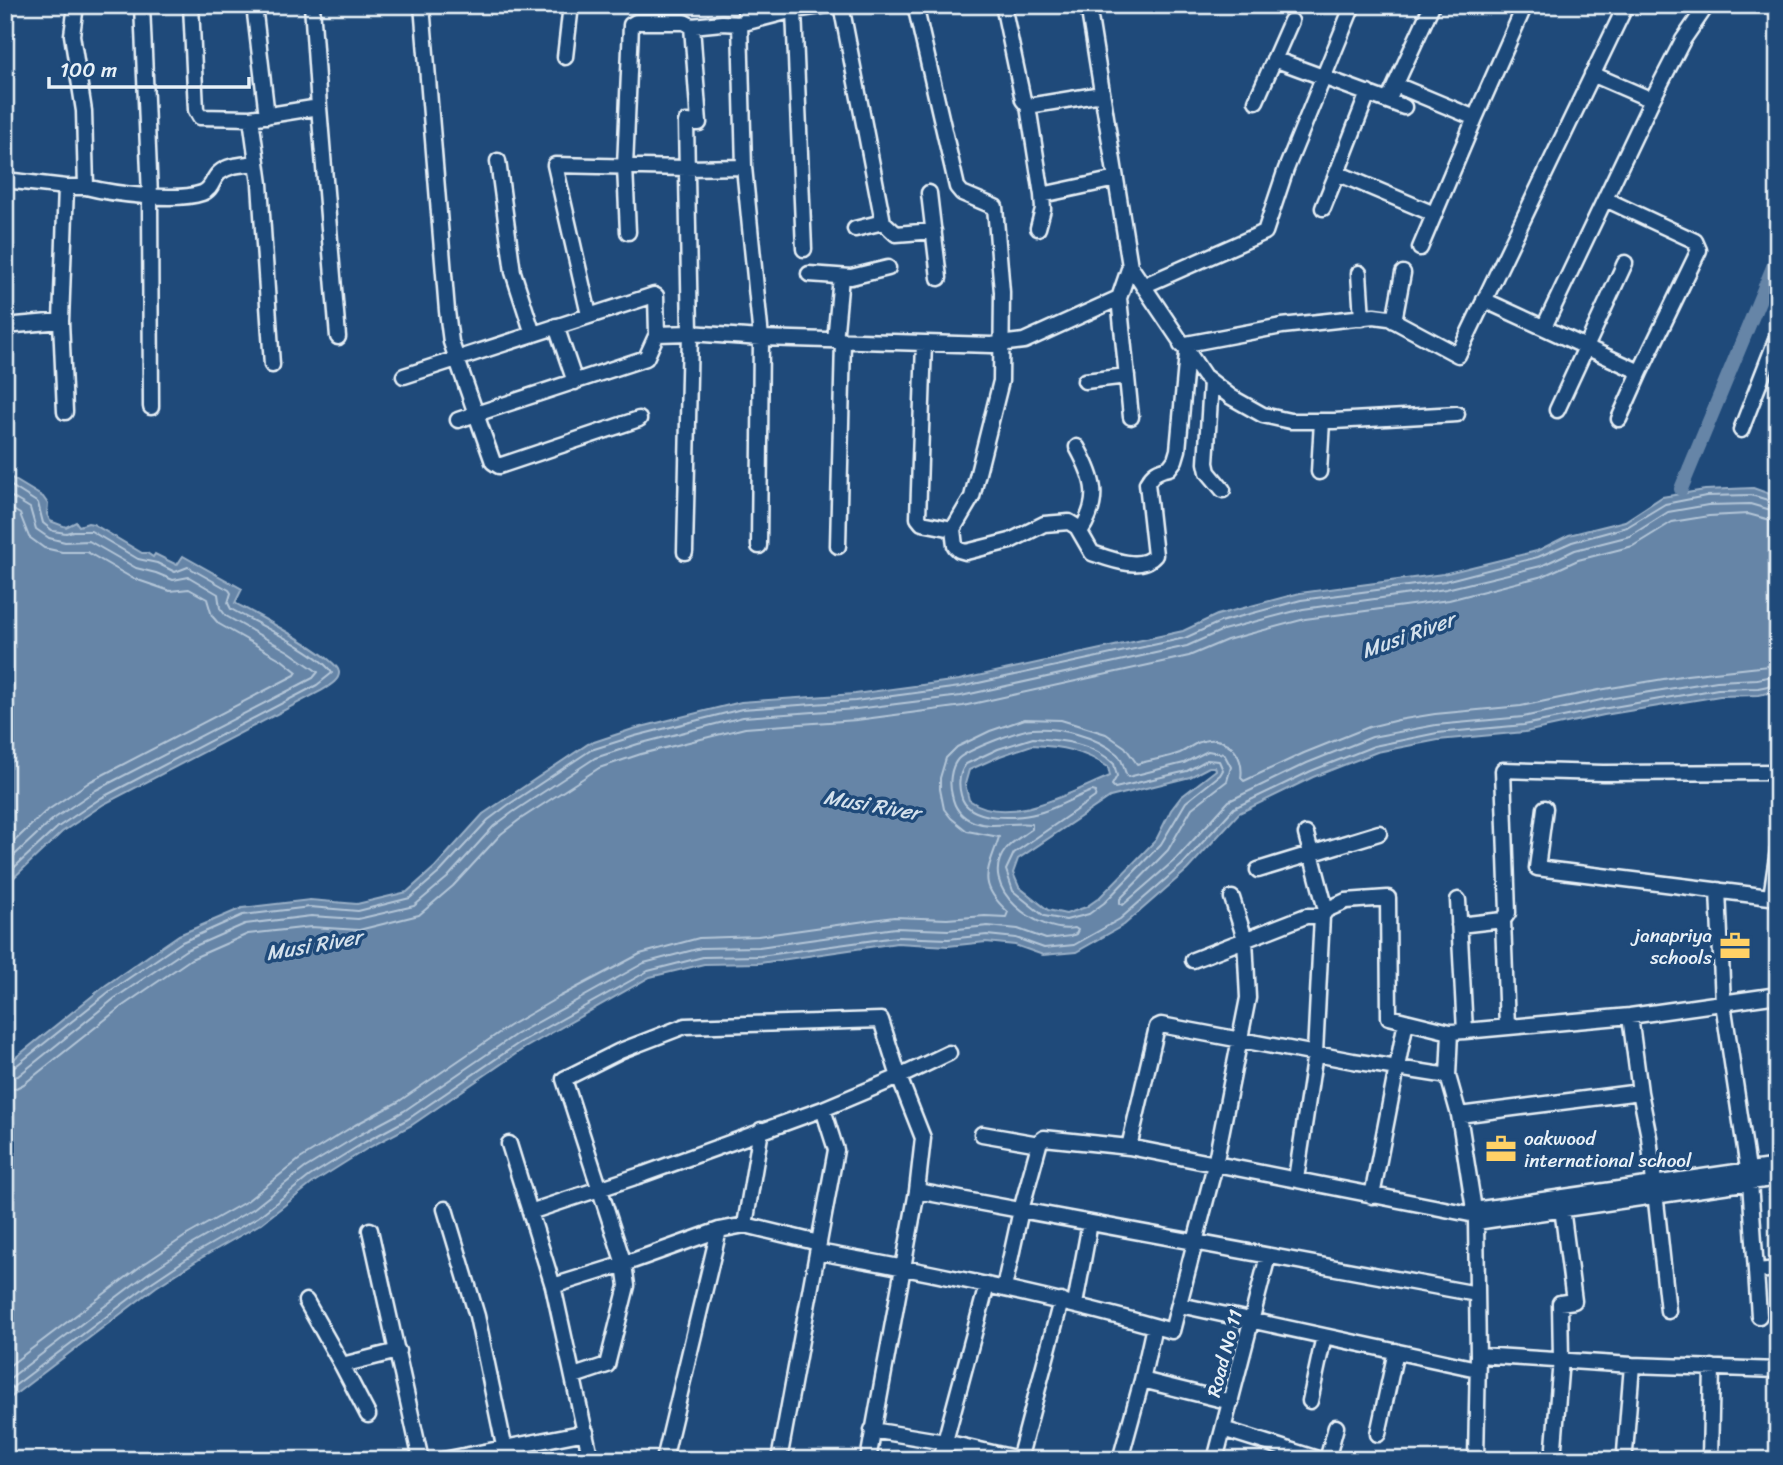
<svg xmlns="http://www.w3.org/2000/svg" width="1783" height="1465" font-family="Sriracha,sans-serif">
	<rect width="100%" height="100%" fill="#1f4a7a"/>
	<filter id="ink" filterUnits="userSpaceOnUse"><feTurbulence type="fractalNoise" baseFrequency=".0143" numOctaves="2"/><feDisplacementMap in="SourceGraphic" scale="14" xChannelSelector="R" yChannelSelector="G"/><feConvolveMatrix kernelMatrix="1 2 1 2 8 2 1 2 1" color-interpolation-filters="sRGB"/></filter>
	<g filter="url(#ink)">
		<path fill="#6685a7" stroke="#9ab0c7" stroke-width="2" fill-rule="evenodd" d="M 5,474 L 43,497 L 48,504 L 47,514 L 50,521 L 66,527 L 76,522 L 79,526 L 88,523 L 93,524 L 142,553 L 147,553 L 153,557 L 155,554 L 177,565 L 183,556 L 242,589 L 235,603 C 251,612 338,657 339,672 C 340,681 327,687 321,691 L 104,804 L 62,832 L 5,886 Z
			M 1753,488 L 1778,497 L 1778,691 L 1759,695 L 1720,696 L 1604,715 L 1525,732 L 1438,740 L 1377,752 L 1313,777 L 1239,813 L 1187,870 L 1124,925 L 1076,952 L 1043,955 L 1015,945 L 986,942 L 948,946 L 897,943 L 760,963 L 704,964 L 650,977 L 523,1049 L 412,1125 L 368,1148 L 314,1182 L 262,1223 L 201,1258 L 156,1287 L 5,1402 L 5,1066 L 106,985 L 179,935 L 242,908 L 310,900 L 357,904 L 407,892 L 435,867 L 483,814 L 588,744 L 633,729 L 741,702 L 855,694 L 959,680 L 1183,631 L 1217,615 L 1300,593 L 1443,574 L 1537,551 L 1569,535 L 1625,521 L 1662,497 L 1705,490 ZM 1032,745 C 1060,746 1085,751 1108,767 L 1110,776 C 1071,792 1008,828 969,800 L 965,784 L 969,770 L 1000,756 ZM 1209,767 L 1215,767 L 1216,770 L 1181,797 L 1171,810 L 1156,840 L 1099,898 L 1086,907 L 1066,914 L 1048,910 L 1019,887 L 1013,873 L 1018,859 L 1110,797 L 1190,777 Z"/>
		<g fill="none" stroke-linecap="round" stroke-linejoin="round">
			<path stroke="#b4c6d8" stroke-width="2" d="M 5,482 L 38,503 L 43,523 L 53,531 L 66,533 L 73,531 L 91,531 L 138,559 L 157,563 L 175,572 L 188,567 L 229,590 L 231,593 L 228,603 L 231,609 C 255,623 319,652 332,673 L 317,685 L 101,798 L 58,827 L 5,876
				M 5,493 L 30,508 L 36,529 L 49,538 L 65,542 L 89,541 L 136,568 L 156,573 L 173,580 L 189,577 L 218,594 L 220,608 L 226,616 L 288,651 L 318,672 L 313,678 L 96,790 L 52,820 L 5,864
				M 5,505 L 20,514 L 29,537 L 44,548 L 62,552 L 87,552 L 132,578 L 170,591 L 189,589 L 207,599 L 212,616 L 219,624 L 282,660 L 297,672 L 295,675 L 91,781 L 45,812 L 5,850
				M 1033,738 C 1061,740 1094,743 1114,764 L 1117,776 L 1112,785 L 1115,788 L 1187,771 L 1207,760 L 1219,761 L 1223,770 L 1220,775 L 1186,802 L 1161,844 L 1104,903 L 1089,914 L 1066,920 L 1044,916 L 1013,891 L 1006,870 L 1014,853 L 1095,797 L 1096,792 L 1092,791 C 1075,797 1059,807 1042,812 C 1020,819 967,823 961,795 C 958,784 959,773 966,764 L 998,749 Z
				M 5,1070 L 12,1069 L 110,991 L 182,942 L 243,915 L 310,907 L 358,911 L 410,898 L 440,872 L 488,820 L 508,805 L 591,750 L 635,736 L 742,709 L 855,701 L 960,687 L 1185,638 L 1220,622 L 1301,600 L 1445,581 L 1538,557 L 1572,542 L 1627,527 L 1665,504 L 1706,496 L 1751,495 L 1778,503
				M 5,1079 L 18,1076 L 115,998 L 186,950 L 245,924 L 311,916 L 358,919 L 414,906 L 447,878 L 494,826 L 513,812 L 595,758 L 638,744 L 743,717 L 856,709 L 961,696 L 1187,646 L 1223,630 L 1303,609 L 1446,589 L 1541,566 L 1575,550 L 1630,536 L 1668,512 L 1708,505 L 1750,504 L 1778,512
				M 5,1090 L 14,1089 L 24,1084 L 121,1007 L 191,959 L 248,934 L 311,927 L 359,930 L 419,915 L 453,886 L 501,834 L 519,820 L 599,768 L 641,754 L 745,728 L 857,720 L 963,706 L 1189,656 L 1227,640 L 1305,619 L 1449,600 L 1543,576 L 1578,560 L 1633,546 L 1672,522 L 1709,516 L 1748,514 L 1778,522
				M 5,1369 L 141,1266 L 187,1235 L 247,1201 L 300,1159 L 355,1125 L 398,1102 L 509,1026 L 559,997 L 640,954 L 699,938 L 758,936 L 894,917 L 947,919 L 985,916 L 1006,917 L 1008,912 C 975,882 989,870 999,837 L 967,831 L 951,818 L 944,809 L 940,789 L 940,778 L 946,758 L 957,747 L 990,731 L 1025,719 L 1061,720 L 1106,734 L 1125,747 L 1137,764 C 1151,760 1167,758 1180,753 C 1187,750 1193,744 1200,742 C 1226,733 1245,754 1241,778 L 1244,781 L 1304,753 L 1369,727 L 1398,720 L 1435,714 L 1521,706 L 1599,690 L 1687,675 L 1778,665
				M 5,1382 L 147,1274 L 192,1244 L 253,1209 L 305,1168 L 361,1134 L 404,1111 L 515,1035 L 644,963 L 701,948 L 759,947 L 895,928 L 948,930 L 988,926 L 1018,929 L 1046,939 L 1071,936 L 1076,934 L 1078,930 L 1075,928 C 1039,935 975,888 1006,849 C 1012,841 1024,835 1032,829 L 1032,824 C 1014,821 993,829 974,822 C 961,817 954,807 952,795 C 949,784 950,768 958,759 C 967,750 1019,730 1032,729 C 1059,727 1096,736 1117,754 C 1124,760 1123,771 1128,777 L 1184,763 L 1208,751 L 1224,754 L 1231,767 L 1227,781 L 1192,808 L 1168,850 L 1120,899 L 1120,903 L 1123,905 L 1176,859 L 1229,801 L 1307,763 L 1372,737 L 1436,725 L 1523,717 L 1601,700 L 1717,681 L 1757,679 L 1778,675
				M 5,1393 L 152,1282 L 197,1252 L 258,1217 L 310,1176 L 365,1142 L 408,1119 L 519,1043 L 648,971 L 703,957 L 760,956 L 896,937 L 948,939 L 987,935 L 1016,938 L 1044,948 L 1074,945 L 1120,919 L 1182,865 L 1234,808 L 1311,771 L 1374,746 L 1437,733 L 1524,725 L 1602,709 L 1718,689 L 1758,688 L 1778,684"/>
			<path stroke="#6685a7" stroke-width="14" d="M 1681,489 L 1778,255"/>
			<g stroke="#e8f1f8" stroke-width="19">
				<path id="street" d="M 142,5 L 150,196 L 151,407
					M 191,5 L 196,110 L 200,117 L 251,118 L 319,107 L 338,337
					M 254,5 L 267,116
					M 312,5 L 319,107
					M 422,5 L 447,311 L 451,342 L 476,414 L 646,358 L 657,334 L 690,333 L 761,338 L 991,345 L 1024,341 L 1119,298 L 1130,266
					M 745,5 L 746,22
					M 841,5 L 883,222
					M 915,5 L 957,187 L 962,193 L 995,207 L 1002,292 L 1001,381 L 972,497 L 953,529 L 955,546 L 959,550 L 966,552 L 1010,541 L 1044,524 L 1069,522 L 1077,527 L 1092,553 C 1110,559 1141,572 1155,555 L 1147,483 C 1153,473 1158,470 1169,468 L 1175,460 L 1178,450 L 1187,353
					M 1003,5 L 1023,100 L 1028,106 L 1102,94
					M 1088,5 L 1130,266 L 1204,376 L 1231,397 L 1263,415 L 1290,421 L 1334,421 L 1457,414
					M 794,10 L 804,249
					M 740,24 L 744,167
					M 565,57 L 571,5
					M 1274,59 L 1404,107
					M 1592,74 L 1652,100
					M 1396,85 L 1475,118
					M 1256,101 L 1291,21
					M 1388,101 L 1432,5
					M 1028,106 L 1042,195 L 1043,209 L 1038,228
					M 251,118 L 260,184 L 272,365
					M 498,161 L 513,272 L 533,334
					M 1337,173 L 1368,93
					M 5,180 L 66,187 L 61,321 L 65,412
					M 66,187 L 86,187 L 84,111 L 72,35 L 76,5
					M 86,187 C 113,194 177,202 202,193 C 213,189 212,179 219,173 C 229,164 244,165 256,163
					M 929,193 L 939,278
					M 1042,195 L 1116,179
					M 1323,208 L 1337,173 L 1434,214
					M 855,229 L 883,222 L 896,234 L 934,231
					M 628,232 L 625,167 L 631,25 L 636,22 L 684,22 L 692,26
					M 1420,248 L 1475,118 L 1525,5
					M 1359,273 L 1362,318
					M 809,274 L 851,277 L 888,268
					M 1143,286 L 1265,232 L 1286,169 L 1353,5
					M 1119,298 L 1131,417
					M 1484,300 L 1640,372 L 1699,250 L 1695,241 L 1605,199
					M 589,315 L 555,165 L 686,168 L 744,167 L 761,338 L 759,546
					M 1394,321 L 1403,273
					M 5,326 L 61,321
					M 556,326 L 575,382
					M 1544,327 L 1652,100 L 1683,40 L 1707,5
					M 835,341 L 841,277
					M 924,343 L 918,518 L 922,523 L 953,529
					M 1181,345 L 1282,326 L 1374,316 L 1389,318 L 1458,355 L 1626,5
					M 404,376 L 654,295 L 656,296 L 657,334
					M 1085,381 L 1127,376
					M 1211,382 L 1206,463 L 1208,472 L 1223,490
					M 1557,410 L 1625,263
					M 1619,419 L 1640,372
					M 458,420 L 476,414 L 493,462 L 499,466 L 639,419
					M 1741,430 L 1778,335
					M 1077,447 C 1095,480 1101,500 1080,532
					M 1319,472 L 1322,421
					M 838,546 L 843,341
					M 685,552 L 690,333 L 686,122 L 699,123 L 692,26 L 722,23 L 740,24 L 794,10 L 828,5
					M 1545,808 L 1537,868 L 1778,898
					M 1258,870 L 1379,833
					M 1718,890 L 1723,1003 L 1750,1182 L 1759,1316
					M 1771,897 L 1778,850
					M 1458,900 L 1465,1031
					M 1326,910 L 1346,901 L 1388,898 L 1389,1017 L 1450,1032 L 1465,1031 L 1630,1016 L 1778,995
					M 1503,920 L 1507,1027
					M 1459,925 L 1503,920 L 1508,913 L 1503,770 L 1603,773 L 1778,772
					M 1193,960 L 1306,916 L 1322,916
					M 1630,1016 L 1640,1092
					M 1450,1032 L 1448,1076 L 1459,1115 L 1476,1222 L 1478,1355 L 1476,1460
					M 1459,1115 L 1640,1092 L 1649,1137 L 1668,1311
					M 982,1134 L 1039,1144
					M 509,1144 L 553,1286 L 591,1460
					M 1129,1147 L 1157,1027 L 1161,1025 L 1353,1061 L 1448,1076
					M 1296,1179 L 1315,1053 L 1322,916 L 1326,910 L 1306,834
					M 917,1191 L 1477,1294
					M 1372,1196 L 1406,1021
					M 445,1209 L 477,1316 L 507,1460
					M 1474,1210 L 1778,1166
					M 530,1212 L 644,1174 L 823,1109 L 899,1077 L 949,1053
					M 1476,1222 L 1778,1178
					M 745,1225 L 761,1130
					M 370,1230 L 421,1460
					M 818,1252 C 938,1273 1055,1298 1172,1331 L 1215,1165 L 1248,998 L 1245,939 L 1232,898
					M 1757,1271 L 1778,1269
					M 553,1286 L 624,1264 L 719,1230 L 745,1225 L 819,1243
					M 1004,1288 L 1021,1210 L 1040,1141 L 1044,1138 L 1129,1147 L 1475,1215
					M 306,1301 L 342,1365 L 398,1351
					M 1075,1304 L 1090,1223
					M 1180,1305 L 1477,1369
					M 1478,1355 L 1632,1365 L 1778,1370
					M 342,1365 L 368,1415
					M 574,1376 L 607,1365 L 627,1286 L 624,1264 L 564,1079 L 620,1051 L 685,1026 L 881,1020 L 899,1077 L 923,1138 L 917,1191 L 868,1460
					M 1142,1380 L 1231,1402
					M 1310,1401 L 1324,1336
					M 1223,1429 L 1321,1460
					M 872,1430 L 945,1442 L 1019,1459
					M 1378,1434 L 1396,1351
					M 1554,1447 L 1561,1359 L 1560,1303 L 1574,1301 L 1562,1208
					M 1625,1452 L 1632,1365
					M 1710,1459 L 1712,1367
					M 443,1460 L 586,1432
					M 664,1460 L 719,1230
					M 779,1460 L 836,1150 L 823,1109
					M 940,1460 L 987,1285
					M 1019,1460 L 1061,1301
					M 1120,1460 L 1142,1380 L 1154,1326
					M 1215,1460 L 1268,1256
					M 1327,1460 L 1336,1427"/>
			</g>
			<use href="#street" stroke="#1f4a7a" stroke-width="14"/>
		</g>
	</g>
	<defs>
		<g id="office-bare" transform="scale(2.415)"><path d="M-6-3h4V-5.5h4V-3h4V5H-6ZM-1-4.5V-3h2v-1.5ZM-6 0V1H6V0Z" fill="#ffd166" stroke="#1f4a7a" stroke-width="2.5" paint-order="stroke"/></g>
	</defs>
	<g fill-rule="evenodd">
		<use href="#office-bare" x="1735" y="946"/>
		<use href="#office-bare" x="1501" y="1149"/>
	</g>
	<g text-anchor="middle" stroke-width="7" stroke-linejoin="round" paint-order="stroke">
		<g font-size="19" fill="#e8f1f8" stroke="#1f4a7a" text-anchor="end">
			<text x="1712" y="942">janapriya<tspan x="1712" dy="22">schools</tspan></text>
			<text x="1524" y="1145" text-anchor="start">oakwood<tspan x="1524" dy="22">international school</tspan></text>
		</g>
		<g font-size="19" fill="#e8f1f8" stroke="#1f4a7a">
			<text transform="translate(1224 1353) rotate(-75)" y="7">Road No 11</text>
		</g>
		<g font-size="21" font-style="italic" fill="#d4e1ec" stroke="#1f4a7a">
			<text transform="translate(1408 635) rotate(-20)" y="7">Musi River</text>
			<text transform="translate(872 805) rotate(10)" y="7">Musi River</text>
			<text transform="translate(314 945) rotate(-10)" y="7">Musi River</text>
		</g>
	</g>
	<rect width="1783" height="1465" fill="none" stroke="#1f4a7a" stroke-width="28"/>
	<rect x="14" y="14" width="1755" height="1437" fill="none" stroke="#e8f1f8" stroke-width="2.5" filter="url(#ink)"/>
	<path d="M49 77v10h200v-10" fill="none" stroke="#e8f1f8" stroke-width="3.5"/>
	<text x="60" y="77" font-size="21" fill="#e8f1f8" stroke="#1f4a7a" stroke-width="5" paint-order="stroke">100 m</text>
</svg>
